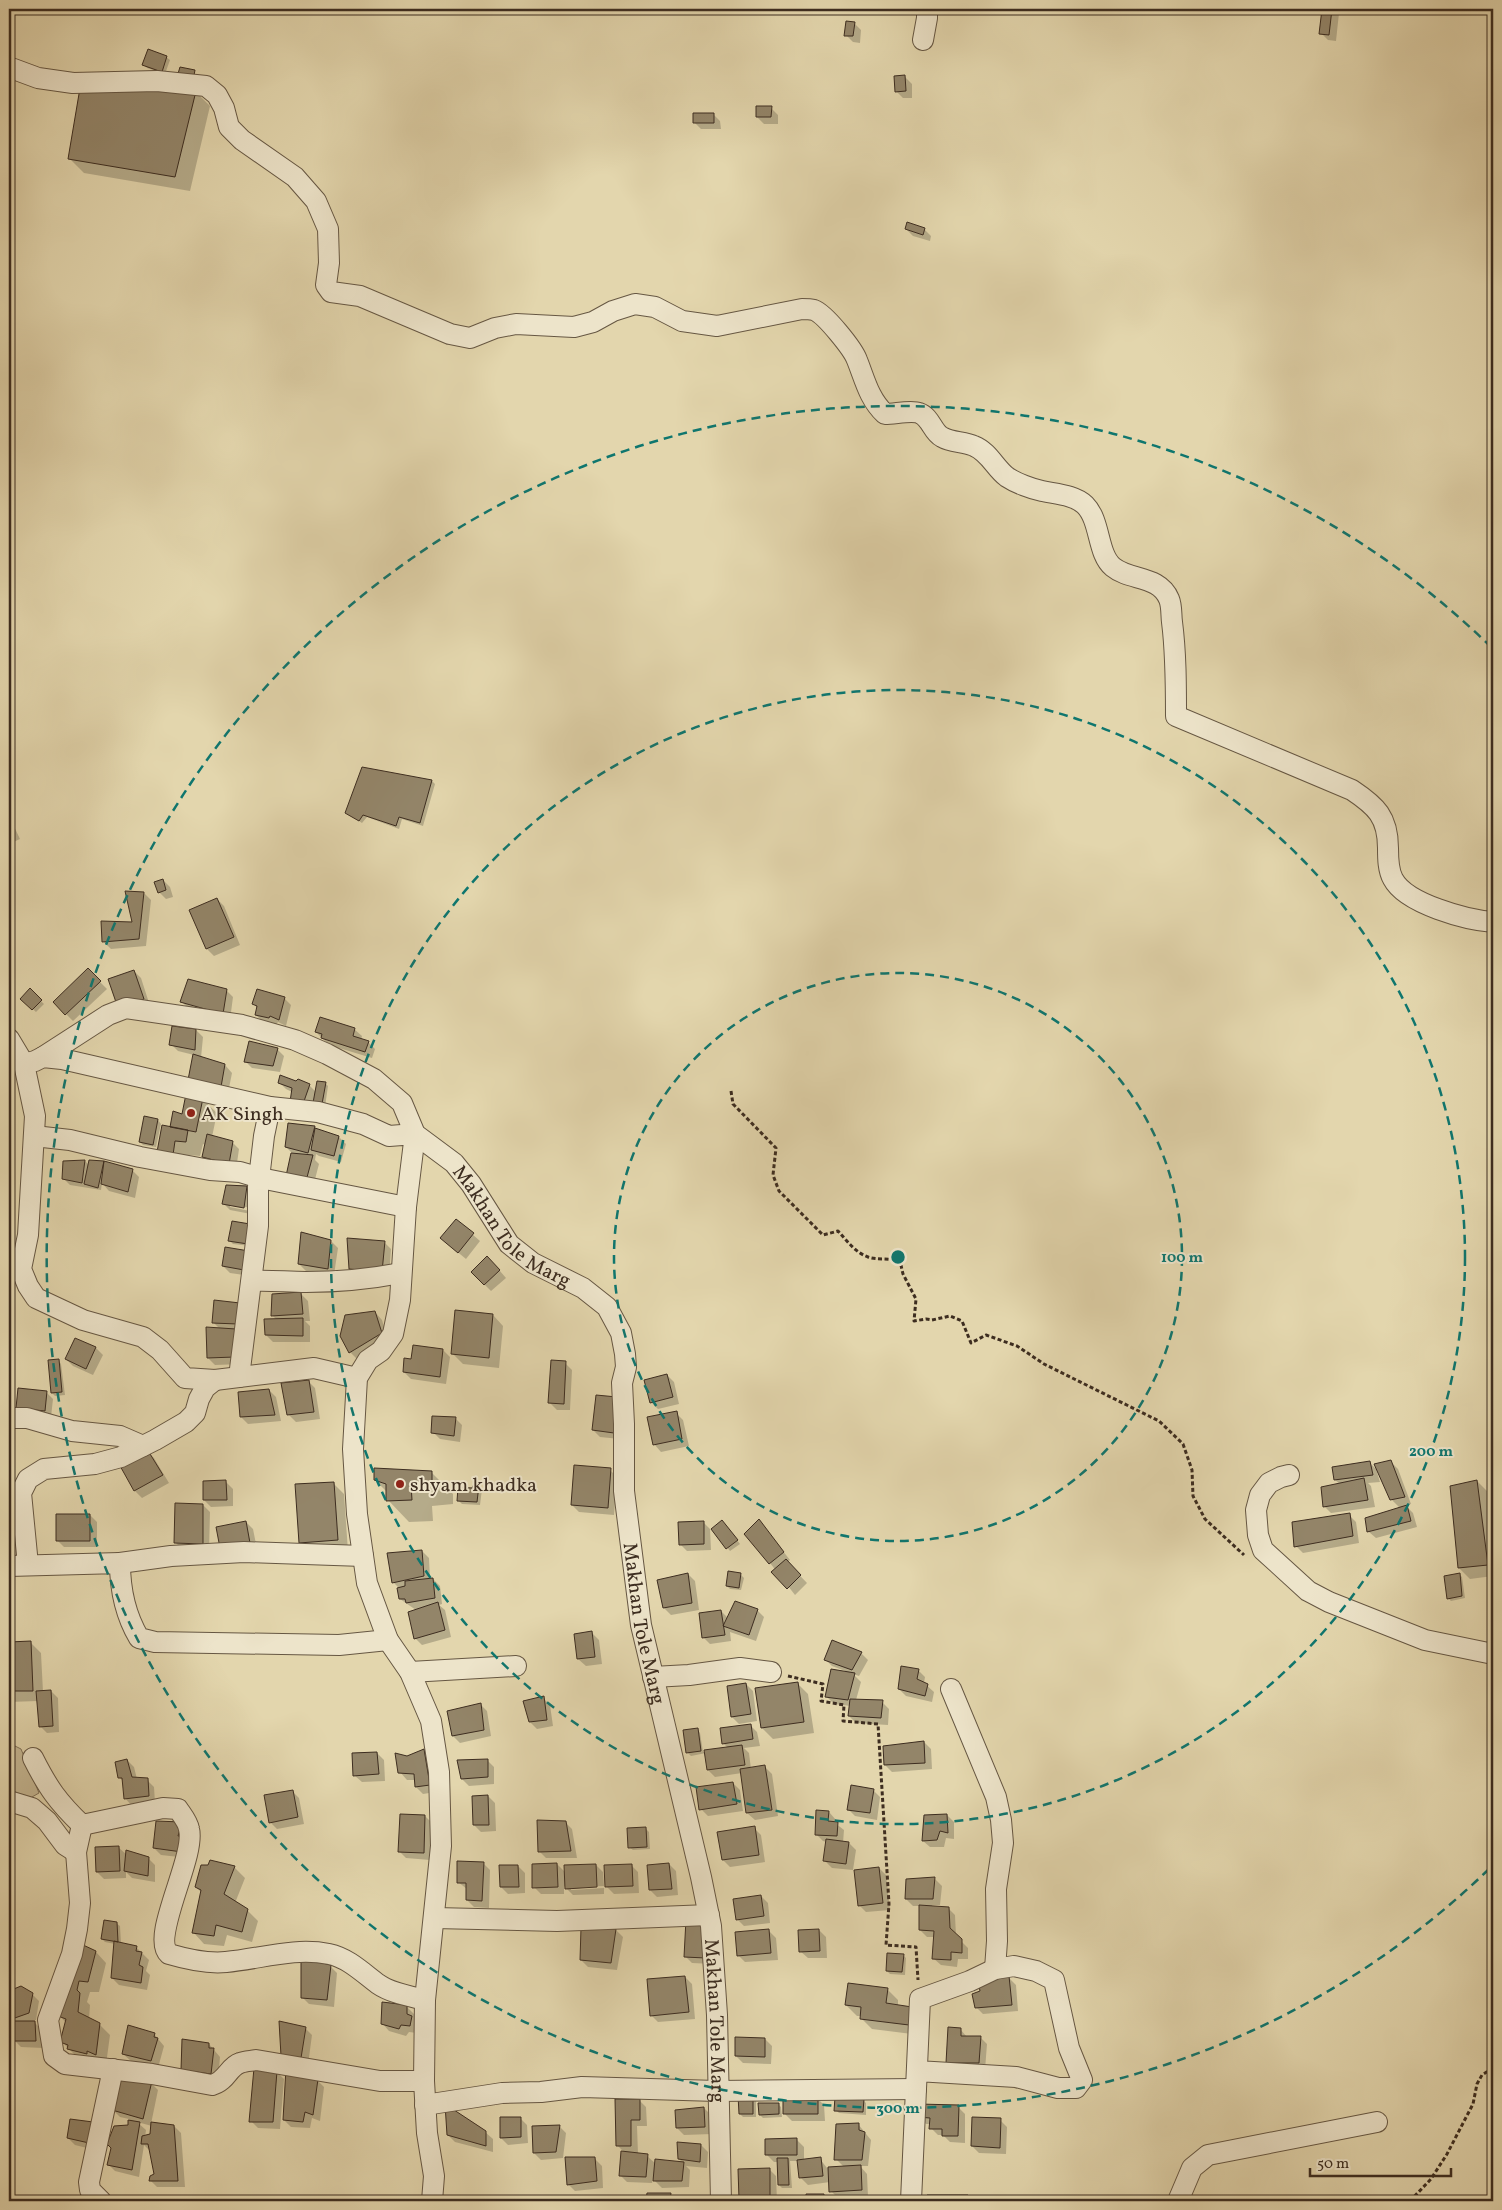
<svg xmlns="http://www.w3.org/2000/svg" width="1502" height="2210" font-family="Vollkorn,serif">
	<rect width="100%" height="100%" fill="#e3d6ad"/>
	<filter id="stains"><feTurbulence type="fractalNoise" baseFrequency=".004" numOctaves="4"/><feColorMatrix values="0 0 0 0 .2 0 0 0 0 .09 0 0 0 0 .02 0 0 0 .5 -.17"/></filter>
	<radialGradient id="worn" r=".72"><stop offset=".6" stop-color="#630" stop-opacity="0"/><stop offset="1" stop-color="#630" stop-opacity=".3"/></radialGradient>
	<path fill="#c7b995" stroke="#82735a" d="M 9,1743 L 21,1749 L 39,1793 L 9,1810 Z"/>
	<path fill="#0003" fill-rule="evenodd" d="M 1323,9 L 1335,9 L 1339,13 L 1336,41 L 1328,40 L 1321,33 Z
		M 854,23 L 861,30 L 860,43 L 853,42 L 846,35 Z
		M 166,57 L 170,60 L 165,74 L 147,68 L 144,64 Z
		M 905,77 L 912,84 L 912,98 L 903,98 L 896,91 Z
		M 196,92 L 210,106 L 190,191 L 84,173 L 70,159 Z
		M 771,108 L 778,115 L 778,124 L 764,124 L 757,117 Z
		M 713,114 L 720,121 L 721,129 L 701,129 L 694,122 Z
		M 906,229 L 924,229 L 931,236 L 930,241 L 913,236 Z
		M 432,781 L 435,784 L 423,826 L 402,819 L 399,829 L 367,817 L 362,823 L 347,813 Z
		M 9,816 L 20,839 L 9,844 Z
		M 163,880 L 170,887 L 173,897 L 166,899 L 159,892 Z
		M 144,893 L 151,900 L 146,946 L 111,949 L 104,942 L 134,923 Z
		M 217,899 L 224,906 L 240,945 L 214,956 L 207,949 L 191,910 Z
		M 88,970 L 107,989 L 73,1021 L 54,1002 Z
		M 134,971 L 141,978 L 150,1006 L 126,1014 Z
		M 30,990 L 44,1004 L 36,1012 L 22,999 Z
		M 226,990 L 233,997 L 230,1020 L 189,1009 L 182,1002 Z
		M 284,998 L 291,1005 L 286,1026 L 278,1022 L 276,1025 L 263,1022 L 256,1015 L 258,1009 L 254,1004 Z
		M 354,1029 L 362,1036 L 361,1040 L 368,1042 L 375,1049 L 372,1058 L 329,1045 L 316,1032 Z
		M 196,1030 L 203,1037 L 201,1058 L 225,1065 L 232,1073 L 228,1093 L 194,1055 L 178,1051 L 171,1044 Z
		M 277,1049 L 284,1056 L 280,1072 L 252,1068 L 245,1061 Z
		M 279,1082 L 309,1085 L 316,1092 L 325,1083 L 328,1086 L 325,1107 L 318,1106 L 313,1101 L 310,1111 L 292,1092 L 286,1089 Z
		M 202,1099 L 217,1113 L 212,1137 L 232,1142 L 239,1149 L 236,1170 L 211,1164 L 204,1157 L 206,1145 L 203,1144 L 200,1156 L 190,1155 L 188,1169 L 173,1166 L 171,1128 Z
		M 158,1120 L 161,1124 L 156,1147 L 143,1145 L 140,1142 Z
		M 314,1128 L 339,1137 L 346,1144 L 341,1162 L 319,1156 L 316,1154 L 315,1160 L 319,1164 L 313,1187 L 292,1155 L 294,1155 L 286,1147 Z
		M 85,1161 L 89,1165 L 90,1161 L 132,1170 L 139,1177 L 135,1198 L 109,1191 L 102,1183 L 101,1190 L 70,1185 L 63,1178 Z
		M 246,1187 L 253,1194 L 251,1214 L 230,1210 L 223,1203 ZM 230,1204 L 251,1208 L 250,1211 L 230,1207 Z
		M 456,1220 L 480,1241 L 466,1259 L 449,1245 Z
		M 249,1225 L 251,1246 L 233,1244 L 230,1241 Z
		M 331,1241 L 338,1248 L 334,1275 L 306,1271 L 299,1264 Z
		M 384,1242 L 391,1249 L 389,1278 L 358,1276 L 350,1269 Z
		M 248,1252 L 251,1276 L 230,1273 L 223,1266 Z
		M 494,1264 L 506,1278 L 491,1291 L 472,1272 Z
		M 301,1294 L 308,1301 L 310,1321 L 305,1321 L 310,1326 L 310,1342 L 273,1342 L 266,1335 L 277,1320 L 272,1315 Z
		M 240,1304 L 242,1364 L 215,1365 L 208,1358 L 220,1329 L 213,1322 Z
		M 375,1312 L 382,1320 L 388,1340 L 357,1359 L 350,1352 Z
		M 493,1315 L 503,1326 L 499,1368 L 463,1364 L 452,1353 Z
		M 75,1339 L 96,1348 L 103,1355 L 93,1375 L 73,1366 L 66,1359 Z
		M 443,1350 L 450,1357 L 446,1384 L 411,1379 L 404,1372 L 412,1360 Z
		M 58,1360 L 61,1364 L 65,1395 L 55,1396 L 52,1393 Z
		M 565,1363 L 572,1370 L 570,1410 L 557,1410 L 550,1403 Z
		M 667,1375 L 674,1382 L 679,1404 L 658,1409 L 651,1402 Z
		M 308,1381 L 315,1388 L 320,1419 L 296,1422 L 289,1415 Z
		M 269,1390 L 276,1397 L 281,1421 L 248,1424 L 241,1417 Z
		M 46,1392 L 53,1399 L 51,1417 L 24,1414 Z
		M 597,1396 L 620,1439 L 600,1437 L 593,1430 Z
		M 676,1413 L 683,1420 L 689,1446 L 661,1452 L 654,1444 Z
		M 455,1418 L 462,1425 L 460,1442 L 440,1439 L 433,1432 Z
		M 147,1451 L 154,1458 L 169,1483 L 142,1498 L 135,1491 L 121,1464 Z
		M 1369,1462 L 1376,1469 L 1380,1482 L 1368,1483 L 1371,1486 L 1375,1507 L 1331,1513 L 1324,1506 L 1340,1484 L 1335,1480 Z
		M 1391,1462 L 1398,1469 L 1411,1504 L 1405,1505 L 1413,1513 L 1417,1527 L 1376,1538 L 1369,1532 L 1400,1508 L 1391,1499 Z
		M 610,1470 L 617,1477 L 614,1515 L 579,1512 L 572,1505 Z
		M 431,1472 L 453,1494 L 453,1504 L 432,1506 L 433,1521 L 409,1522 L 388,1500 L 387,1492 L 375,1480 Z
		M 1477,1481 L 1488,1492 L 1493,1535 L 1493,1576 L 1470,1579 L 1459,1568 Z
		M 226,1482 L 233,1489 L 233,1506 L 211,1507 L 204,1500 Z
		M 333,1483 L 344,1494 L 348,1551 L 311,1553 L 300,1542 Z
		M 478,1486 L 482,1489 L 480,1505 L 462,1504 L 459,1501 Z
		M 203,1505 L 210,1512 L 209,1550 L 183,1550 L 176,1543 Z
		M 90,1515 L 97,1522 L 97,1547 L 64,1547 L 57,1540 Z
		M 1349,1515 L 1356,1522 L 1359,1543 L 1303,1553 L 1296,1546 Z
		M 759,1521 L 790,1560 L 787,1562 L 807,1583 L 795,1595 L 770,1563 Z
		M 246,1522 L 253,1529 L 257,1549 L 228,1555 Z
		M 703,1522 L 710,1529 L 711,1550 L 687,1551 L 680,1544 Z
		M 725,1525 L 740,1544 L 730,1551 L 713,1529 Z
		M 422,1551 L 429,1558 L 430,1579 L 433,1579 L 440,1586 L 442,1604 L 439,1605 L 445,1610 L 451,1637 L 422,1645 L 415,1638 L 416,1610 L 400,1599 L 399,1588 L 394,1583 L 388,1554 Z
		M 688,1574 L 695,1581 L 699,1610 L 671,1615 L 664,1608 Z
		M 740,1574 L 744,1578 L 741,1590 L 730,1589 L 727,1586 Z
		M 1459,1574 L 1462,1577 L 1465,1598 L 1451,1601 L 1448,1598 Z
		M 757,1610 L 764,1617 L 756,1641 L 730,1632 L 731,1641 L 710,1644 L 703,1637 L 721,1611 L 728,1618 Z
		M 592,1633 L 599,1640 L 602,1664 L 586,1666 L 578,1659 Z
		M 30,1642 L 41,1653 L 43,1692 L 51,1691 L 58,1698 L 59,1732 L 47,1733 L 40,1726 L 38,1701 L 9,1702 L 9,1643 Z
		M 861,1653 L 868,1660 L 859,1676 L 853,1674 L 861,1682 L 856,1700 L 882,1702 L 889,1709 L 888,1725 L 856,1723 L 849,1716 L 851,1706 L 834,1704 L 827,1697 L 848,1672 L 832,1666 L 825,1659 Z
		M 918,1670 L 925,1677 L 924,1683 L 934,1692 L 932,1702 L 906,1696 L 899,1689 Z
		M 797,1683 L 808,1694 L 814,1733 L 773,1739 L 762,1728 L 757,1689 Z
		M 746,1684 L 753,1691 L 757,1721 L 739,1724 L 732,1717 Z
		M 543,1698 L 550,1705 L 553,1726 L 537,1729 L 530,1722 Z
		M 480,1704 L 487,1711 L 491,1736 L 460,1743 L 453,1736 Z
		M 750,1725 L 757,1732 L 760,1746 L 744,1748 L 749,1753 L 751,1769 L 765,1767 L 772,1774 L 778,1816 L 755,1820 L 747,1813 L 742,1773 L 715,1777 L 708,1770 L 706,1753 L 691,1756 L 688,1753 L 697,1729 L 700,1733 L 703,1752 L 728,1748 L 723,1743 Z
		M 924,1742 L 931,1749 L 932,1769 L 892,1772 L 885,1765 Z
		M 424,1750 L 431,1757 L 436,1792 L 423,1794 L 416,1787 L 416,1780 L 407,1780 L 400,1772 L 407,1757 Z
		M 377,1753 L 384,1760 L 385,1781 L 362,1782 L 354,1775 Z
		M 127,1760 L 134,1767 L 137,1779 L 147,1780 L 154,1787 L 155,1803 L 132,1806 L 125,1798 L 124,1782 L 120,1778 Z
		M 487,1760 L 494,1767 L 494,1784 L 469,1786 L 462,1779 Z
		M 733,1783 L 740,1790 L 743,1811 L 708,1816 L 701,1809 Z
		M 873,1790 L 880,1797 L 877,1820 L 855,1816 L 848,1809 Z
		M 292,1791 L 299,1798 L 304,1824 L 277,1829 L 270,1822 Z
		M 488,1796 L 495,1803 L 496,1831 L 481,1832 L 474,1825 Z
		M 829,1812 L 836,1820 L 835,1823 L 844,1830 L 843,1843 L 849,1843 L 856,1850 L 853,1870 L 832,1868 L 825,1861 L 827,1842 L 823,1841 L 816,1834 Z
		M 947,1815 L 954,1822 L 954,1839 L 946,1838 L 944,1847 L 930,1847 L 923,1841 Z
		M 425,1816 L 432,1823 L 430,1860 L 406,1858 L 399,1851 Z
		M 565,1822 L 572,1829 L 577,1858 L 546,1858 L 539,1851 Z
		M 182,1823 L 188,1858 L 161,1855 L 154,1848 Z
		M 754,1828 L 761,1835 L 765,1862 L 730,1867 L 723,1860 Z
		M 646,1829 L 649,1832 L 650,1849 L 633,1850 L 629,1847 Z
		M 118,1847 L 127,1855 L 148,1858 L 155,1865 L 155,1882 L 132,1878 L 126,1872 L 126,1878 L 104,1879 L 97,1872 Z
		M 483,1863 L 490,1870 L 489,1908 L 474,1907 L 467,1900 L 467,1889 L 458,1882 Z
		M 557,1864 L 566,1873 L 596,1865 L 603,1872 L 604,1886 L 571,1887 L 571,1890 L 604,1888 L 604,1894 L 573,1895 L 564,1886 L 564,1894 L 541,1894 L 534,1887 Z
		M 669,1864 L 676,1871 L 678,1895 L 657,1897 L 650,1890 Z
		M 631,1865 L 638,1872 L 639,1893 L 614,1894 L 607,1887 Z
		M 518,1866 L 525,1873 L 525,1893 L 508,1894 L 501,1887 Z
		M 234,1867 L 245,1878 L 235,1903 L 247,1910 L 258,1921 L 252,1942 L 227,1935 L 224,1946 L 204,1944 L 194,1933 L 201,1892 L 196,1887 Z
		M 879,1868 L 886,1875 L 890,1910 L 866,1912 L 859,1905 Z
		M 935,1879 L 942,1886 L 940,1905 L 932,1905 L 932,1907 L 948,1908 L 955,1915 L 956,1936 L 968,1948 L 968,1959 L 958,1959 L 957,1967 L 941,1965 L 933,1958 L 935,1937 L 927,1937 L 920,1930 L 920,1906 L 913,1906 L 906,1899 Z
		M 761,1896 L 768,1903 L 770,1923 L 744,1926 L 737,1919 Z
		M 707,1921 L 713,1964 L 692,1963 L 685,1956 Z
		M 116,1923 L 120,1926 L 121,1944 L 136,1947 L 149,1960 L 146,1971 L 150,1975 L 147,1990 L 119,1985 L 112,1978 L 115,1944 L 105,1942 L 102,1939 Z
		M 616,1930 L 623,1937 L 617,1970 L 588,1967 L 581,1960 Z
		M 819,1930 L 826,1937 L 827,1958 L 808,1958 L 800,1951 Z
		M 769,1931 L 776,1938 L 778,1960 L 745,1962 L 738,1955 Z
		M 82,1946 L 96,1952 L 106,1963 L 99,1992 L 90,1992 L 87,2002 L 90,2005 L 89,2019 L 99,2024 L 110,2035 L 106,2065 L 80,2060 L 62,2042 L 66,2023 L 60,2016 Z
		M 903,1955 L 906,1958 L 905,1975 L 890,1974 L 887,1971 Z
		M 330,1966 L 337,1973 L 334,2007 L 309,2004 L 302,1997 Z
		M 685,1977 L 692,1984 L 695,2019 L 658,2022 L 651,2015 Z
		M 1009,1978 L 1016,1985 L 1018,2011 L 983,2014 L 976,2007 Z
		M 21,1988 L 32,1994 L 39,2001 L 36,2020 L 33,2021 L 42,2030 L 43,2048 L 21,2047 L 14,2040 L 15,2027 L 11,2028 L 9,2026 L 9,1992 Z
		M 887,1989 L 898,2000 L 898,2006 L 920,2035 L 872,2029 L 861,2018 L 861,2016 L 857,2016 L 846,2005 Z
		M 407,2007 L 414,2014 L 414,2019 L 419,2024 L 417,2033 L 409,2032 L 406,2036 L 389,2031 L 382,2023 Z
		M 305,2028 L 312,2035 L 308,2065 L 289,2063 Z
		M 960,2029 L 967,2037 L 980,2037 L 987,2044 L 985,2070 L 954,2069 L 947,2062 Z
		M 154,2034 L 164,2046 L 158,2068 L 131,2061 L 123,2054 Z
		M 765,2039 L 772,2046 L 771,2064 L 743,2063 L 736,2056 Z
		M 209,2044 L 220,2057 L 218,2080 L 189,2077 Z
		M 277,2072 L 284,2079 L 280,2129 L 258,2128 L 251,2121 Z
		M 317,2080 L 324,2087 L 320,2121 L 312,2118 L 310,2128 L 291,2127 L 284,2120 Z
		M 151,2083 L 158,2090 L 151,2124 L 174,2126 L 181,2133 L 185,2187 L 157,2187 L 150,2180 L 156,2175 L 150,2151 L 144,2145 L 139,2177 L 115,2171 L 108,2164 L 130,2126 L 129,2119 L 120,2117 L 113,2110 ZM 137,2122 L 152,2126 L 151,2135 L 145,2137 L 146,2130 Z
		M 740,2096 L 756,2099 L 756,2117 L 743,2117 L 740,2114 Z
		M 817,2098 L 824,2105 L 825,2121 L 792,2121 L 785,2114 Z
		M 639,2100 L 646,2107 L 647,2126 L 637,2126 L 638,2154 L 647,2156 L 656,2164 L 683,2163 L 679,2159 L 701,2145 L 708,2152 L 707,2168 L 686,2166 L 690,2170 L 689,2187 L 662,2188 L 653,2179 L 652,2183 L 627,2182 L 620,2175 L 625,2153 L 618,2146 Z
		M 863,2100 L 866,2103 L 866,2115 L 839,2113 L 836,2110 Z
		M 778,2104 L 781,2107 L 782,2117 L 763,2118 L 760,2115 Z
		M 958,2107 L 965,2114 L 965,2143 L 950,2142 L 943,2135 L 938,2135 L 931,2128 L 931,2124 L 926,2124 L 919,2117 Z
		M 704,2108 L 711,2115 L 712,2134 L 684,2135 L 677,2128 Z
		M 520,2118 L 527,2125 L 528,2143 L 508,2145 L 501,2138 Z
		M 71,2120 L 95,2150 L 75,2145 L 68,2138 Z
		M 1000,2120 L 1007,2127 L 1006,2154 L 979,2153 L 972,2146 Z
		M 858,2124 L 871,2140 L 868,2166 L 860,2166 L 867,2174 L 868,2197 L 838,2198 L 831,2191 L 830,2182 L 808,2185 L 801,2178 L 798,2161 L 790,2161 L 792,2188 L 782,2188 L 779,2185 L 778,2162 L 774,2162 L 767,2155 L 797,2140 L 804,2147 L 804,2161 L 820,2159 L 827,2168 L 844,2167 L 836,2159 Z
		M 559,2126 L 566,2133 L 563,2158 L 541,2160 L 534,2153 Z
		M 485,2132 L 493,2139 L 493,2152 L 455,2142 L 448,2135 Z
		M 595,2159 L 602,2166 L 603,2188 L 575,2191 L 568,2184 Z
		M 769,2169 L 776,2176 L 777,2201 L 743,2201 L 740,2198 Z
		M 648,2194 L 670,2194 L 677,2201 L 647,2201 Z
		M 807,2195 L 824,2195 L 830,2201 L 807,2201 Z
		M 968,2196 L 972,2201 L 928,2201 L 928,2197 Z
		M 887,2199 L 890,2201 L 866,2201 Z"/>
	<path fill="#938569" stroke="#3d2d20" d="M 1322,9 L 1332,9 L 1329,35 L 1319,34 Z
		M 846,21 L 855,22 L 853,36 L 844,36 Z
		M 148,49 L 167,56 L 162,72 L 142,65 Z
		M 180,67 L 195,70 L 193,81 L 177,77 Z
		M 905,75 L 906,91 L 895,92 L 894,76 Z
		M 80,88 L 196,91 L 175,177 L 68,159 Z
		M 756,106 L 772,106 L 771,117 L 756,117 Z
		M 693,113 L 714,113 L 714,123 L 693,123 Z
		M 907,222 L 925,228 L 923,235 L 905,229 Z
		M 362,767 L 432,780 L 420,823 L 399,817 L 396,826 L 363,815 L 359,821 L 345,813 Z
		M 163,879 L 166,890 L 158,893 L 154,882 Z
		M 125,891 L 144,892 L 139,939 L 102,942 L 101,921 L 132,922 Z
		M 217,898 L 234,937 L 206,949 L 189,910 Z
		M 88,968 L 101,981 L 65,1015 L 53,1002 Z
		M 134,970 L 144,999 L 118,1008 L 108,979 Z
		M 188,979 L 227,989 L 223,1014 L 180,1002 Z
		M 30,988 L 42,1000 L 32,1010 L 20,999 Z
		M 257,989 L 285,997 L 279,1020 L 270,1016 L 269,1018 L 255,1015 L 257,1006 L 252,1004 Z
		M 320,1017 L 355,1028 L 353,1036 L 369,1041 L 365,1052 L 321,1038 L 322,1034 L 315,1032 Z
		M 172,1026 L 196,1029 L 195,1050 L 169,1045 Z
		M 249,1041 L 278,1048 L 273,1066 L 244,1062 Z
		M 193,1054 L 225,1064 L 221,1087 L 188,1080 Z
		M 280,1075 L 296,1081 L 298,1079 L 310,1084 L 303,1104 L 290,1102 L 292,1088 L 278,1083 Z
		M 317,1081 L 326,1082 L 322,1104 L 313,1103 Z
		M 186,1094 L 203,1098 L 196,1132 L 170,1127 L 173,1111 L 182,1114 Z
		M 144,1116 L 158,1119 L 153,1145 L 139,1142 Z
		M 288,1123 L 315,1126 L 308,1153 L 285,1147 Z
		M 162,1125 L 188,1130 L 186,1142 L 175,1141 L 173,1155 L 157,1152 Z
		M 315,1128 L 339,1136 L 334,1156 L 311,1150 Z
		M 207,1134 L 233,1141 L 229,1164 L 202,1157 Z
		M 291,1153 L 313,1155 L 306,1181 L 286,1176 Z
		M 85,1160 L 82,1183 L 62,1179 L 63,1161 Z
		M 89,1160 L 104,1161 L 98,1188 L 84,1184 Z
		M 104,1161 L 133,1169 L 128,1192 L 101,1184 Z
		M 226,1185 L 247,1186 L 244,1208 L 222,1204 Z
		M 456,1219 L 474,1233 L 458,1253 L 440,1238 Z
		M 232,1221 L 250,1224 L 248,1244 L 228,1241 Z
		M 301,1232 L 331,1240 L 328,1269 L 298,1264 Z
		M 347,1238 L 385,1241 L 382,1272 L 349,1269 Z
		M 225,1247 L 249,1251 L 244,1270 L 222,1266 Z
		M 487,1256 L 500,1270 L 484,1285 L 471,1272 Z
		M 301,1292 L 303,1314 L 271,1316 L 272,1294 Z
		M 214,1300 L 240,1303 L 238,1324 L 212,1323 Z
		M 455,1310 L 493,1314 L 489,1358 L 451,1354 Z
		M 375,1311 L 382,1333 L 349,1353 L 340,1336 L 345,1315 Z
		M 303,1318 L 303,1336 L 265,1335 L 264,1319 Z
		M 206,1327 L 236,1329 L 235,1357 L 207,1358 Z
		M 75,1338 L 96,1347 L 86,1369 L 65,1359 Z
		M 413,1345 L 443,1349 L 440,1377 L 403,1372 L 404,1358 L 411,1359 Z
		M 59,1359 L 62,1392 L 51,1393 L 48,1360 Z
		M 551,1360 L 566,1361 L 564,1404 L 548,1403 Z
		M 667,1374 L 673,1397 L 650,1403 L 644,1380 Z
		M 309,1380 L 314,1412 L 287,1415 L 281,1383 Z
		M 18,1388 L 47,1391 L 45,1411 L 16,1408 Z
		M 269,1389 L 275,1415 L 240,1417 L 238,1392 Z
		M 596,1395 L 617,1397 L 614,1433 L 592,1430 Z
		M 677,1411 L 682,1439 L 653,1445 L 647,1417 Z
		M 432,1416 L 456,1417 L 454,1436 L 431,1433 Z
		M 147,1449 L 163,1475 L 134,1491 L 119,1464 Z
		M 1391,1460 L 1405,1497 L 1390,1500 L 1374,1464 Z
		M 1370,1461 L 1373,1475 L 1334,1480 L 1332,1467 Z
		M 574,1465 L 611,1468 L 608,1508 L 571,1505 Z
		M 374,1468 L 432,1471 L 432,1483 L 411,1485 L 412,1500 L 386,1501 L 386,1484 L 374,1480 Z
		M 1364,1478 L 1368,1500 L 1323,1507 L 1321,1487 Z
		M 226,1480 L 227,1500 L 203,1500 L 203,1481 Z
		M 1477,1480 L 1488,1565 L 1458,1568 L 1450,1486 Z
		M 334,1482 L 338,1540 L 299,1543 L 295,1484 Z
		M 474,1484 L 479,1485 L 477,1502 L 457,1501 L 458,1487 L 472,1488 Z
		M 175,1503 L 203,1504 L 203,1544 L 174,1543 Z
		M 1407,1505 L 1411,1521 L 1367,1532 L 1365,1518 Z
		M 1350,1513 L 1353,1536 L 1294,1547 L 1292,1522 Z
		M 56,1514 L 90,1514 L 90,1541 L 56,1541 Z
		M 759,1519 L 784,1552 L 769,1564 L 744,1534 Z
		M 722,1520 L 738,1540 L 726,1549 L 711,1529 Z
		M 246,1521 L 250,1543 L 220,1548 L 216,1527 Z
		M 704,1521 L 704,1544 L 679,1545 L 678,1522 Z
		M 422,1550 L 424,1576 L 392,1583 L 387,1553 Z
		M 786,1559 L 801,1575 L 787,1589 L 771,1572 Z
		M 728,1571 L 741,1573 L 739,1588 L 726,1586 Z
		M 688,1573 L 692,1603 L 663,1608 L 657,1580 Z
		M 1460,1573 L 1462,1596 L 1447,1599 L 1444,1576 Z
		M 433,1578 L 435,1598 L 406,1603 L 405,1599 L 399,1599 L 397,1588 L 405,1586 L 405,1581 Z
		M 735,1601 L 758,1609 L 749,1635 L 723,1626 Z
		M 438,1602 L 445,1630 L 414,1639 L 408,1612 Z
		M 721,1610 L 725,1635 L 702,1638 L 699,1613 Z
		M 592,1631 L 595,1657 L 577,1659 L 574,1634 Z
		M 832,1640 L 862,1652 L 852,1670 L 824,1660 Z
		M 31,1641 L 33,1691 L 9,1691 L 9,1642 Z
		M 901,1666 L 919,1669 L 917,1679 L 928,1684 L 925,1696 L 898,1689 Z
		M 831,1669 L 855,1673 L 848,1700 L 825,1697 Z
		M 798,1682 L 804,1722 L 761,1728 L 755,1688 Z
		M 746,1683 L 751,1714 L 731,1717 L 727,1686 Z
		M 51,1690 L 53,1726 L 39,1727 L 36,1691 Z
		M 544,1696 L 547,1720 L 529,1722 L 523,1701 Z
		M 850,1699 L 883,1700 L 881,1718 L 848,1716 Z
		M 481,1703 L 484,1730 L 452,1736 L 447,1711 Z
		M 751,1724 L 753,1739 L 722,1744 L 720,1728 Z
		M 698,1728 L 701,1751 L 686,1753 L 683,1730 Z
		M 924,1741 L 925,1763 L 884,1765 L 883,1746 Z
		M 742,1745 L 745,1765 L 707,1770 L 704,1750 Z
		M 424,1749 L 430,1785 L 415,1787 L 414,1774 L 398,1773 L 395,1753 L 407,1756 Z
		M 377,1752 L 379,1774 L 353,1776 L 352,1753 Z
		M 127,1759 L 132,1777 L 148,1778 L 149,1796 L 124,1799 L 122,1778 L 118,1778 L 115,1762 Z
		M 488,1759 L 488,1777 L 461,1779 L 457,1760 Z
		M 765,1765 L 772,1810 L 746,1813 L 740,1769 Z
		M 733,1782 L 737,1804 L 699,1810 L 696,1787 Z
		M 851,1785 L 874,1789 L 870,1813 L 847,1810 Z
		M 293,1790 L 298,1817 L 269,1823 L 264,1795 Z
		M 488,1795 L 489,1825 L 473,1825 L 472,1796 Z
		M 816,1810 L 829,1811 L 828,1821 L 838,1822 L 837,1836 L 815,1835 Z
		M 400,1814 L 425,1815 L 424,1853 L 398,1852 Z
		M 947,1814 L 948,1833 L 940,1831 L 937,1840 L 922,1841 L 924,1815 Z
		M 537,1820 L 566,1821 L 571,1851 L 538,1852 Z
		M 156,1821 L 182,1822 L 178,1836 L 184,1836 L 182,1852 L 153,1848 Z
		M 755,1826 L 759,1855 L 722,1860 L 717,1832 Z
		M 646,1827 L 647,1847 L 628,1848 L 627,1828 Z
		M 826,1839 L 849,1842 L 846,1864 L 823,1861 Z
		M 119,1846 L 120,1871 L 96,1872 L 95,1847 Z
		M 126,1850 L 149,1857 L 148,1876 L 124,1871 Z
		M 210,1860 L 235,1866 L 224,1894 L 248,1909 L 242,1932 L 216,1925 L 214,1936 L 192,1933 L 201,1890 L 195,1887 L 201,1865 L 208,1865 Z
		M 457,1861 L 484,1862 L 482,1901 L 466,1900 L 466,1883 L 457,1883 Z
		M 557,1863 L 558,1887 L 532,1888 L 532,1864 Z
		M 669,1863 L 672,1889 L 649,1890 L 647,1865 Z
		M 596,1864 L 597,1887 L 565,1889 L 564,1865 Z
		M 632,1864 L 633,1886 L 605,1887 L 604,1865 Z
		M 499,1865 L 518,1865 L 519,1887 L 500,1887 Z
		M 879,1867 L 883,1903 L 858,1906 L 854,1870 Z
		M 935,1877 L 933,1899 L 905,1899 L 906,1879 Z
		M 761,1895 L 764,1916 L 736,1920 L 733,1899 Z
		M 919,1905 L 949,1907 L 950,1928 L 962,1939 L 962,1953 L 951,1952 L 951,1960 L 932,1959 L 934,1931 L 919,1930 Z
		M 686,1919 L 708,1920 L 706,1958 L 684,1957 Z
		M 104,1920 L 117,1922 L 118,1942 L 101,1939 Z
		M 581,1928 L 616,1929 L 611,1963 L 580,1960 Z
		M 769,1929 L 771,1953 L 737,1956 L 735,1932 Z
		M 819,1929 L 820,1951 L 799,1952 L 798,1930 Z
		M 114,1941 L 137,1946 L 136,1951 L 142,1952 L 139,1965 L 143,1967 L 141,1983 L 111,1978 Z
		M 81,1944 L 96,1951 L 88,1982 L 79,1981 L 77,1990 L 80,1993 L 78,2012 L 100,2023 L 96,2055 L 87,2051 L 87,2054 L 67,2049 L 68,2045 L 60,2042 L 66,2019 L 58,2016 Z
		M 887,1953 L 904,1954 L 902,1972 L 886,1971 Z
		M 301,1958 L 331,1965 L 327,2000 L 301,1998 Z
		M 685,1976 L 689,2012 L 650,2016 L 647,1979 Z
		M 1009,1976 L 1012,2005 L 975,2008 L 972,1994 L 980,1991 L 978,1981 Z
		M 848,1983 L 888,1988 L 886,2003 L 912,2007 L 909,2025 L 860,2019 L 861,2007 L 845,2005 Z
		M 21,1986 L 33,1993 L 29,2013 L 9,2020 L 9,1991 Z
		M 382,2002 L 407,2005 L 407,2014 L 412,2016 L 410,2026 L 401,2025 L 399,2029 L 381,2024 Z
		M 14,2021 L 35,2021 L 36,2041 L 13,2041 Z
		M 279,2021 L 306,2027 L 301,2058 L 281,2056 Z
		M 128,2025 L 155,2033 L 154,2037 L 158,2038 L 151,2061 L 122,2054 Z
		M 948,2027 L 961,2028 L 961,2036 L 981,2036 L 979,2063 L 946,2063 Z
		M 735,2037 L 765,2038 L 765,2057 L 735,2056 Z
		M 182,2039 L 209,2043 L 209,2048 L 214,2048 L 211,2074 L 181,2070 Z
		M 254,2068 L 277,2071 L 273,2122 L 249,2122 Z
		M 286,2068 L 318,2079 L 313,2115 L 305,2112 L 303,2122 L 283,2120 Z
		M 119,2076 L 152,2081 L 143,2119 L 112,2110 Z
		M 738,2095 L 753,2095 L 753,2114 L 739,2114 Z
		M 818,2096 L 818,2114 L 783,2114 L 783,2097 Z
		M 835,2097 L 864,2099 L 863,2112 L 834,2111 Z
		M 615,2099 L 640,2099 L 640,2120 L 631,2120 L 631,2146 L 616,2146 Z
		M 758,2103 L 779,2103 L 779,2114 L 759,2115 Z
		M 445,2104 L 486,2131 L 486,2146 L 447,2135 Z
		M 918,2104 L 959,2105 L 958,2136 L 942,2136 L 942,2129 L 929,2129 L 930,2118 L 917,2117 Z
		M 704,2107 L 705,2127 L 676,2128 L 675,2110 Z
		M 500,2117 L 521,2117 L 521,2137 L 500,2138 Z
		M 972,2117 L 1001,2118 L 1000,2148 L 971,2146 Z
		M 70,2119 L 93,2122 L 89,2143 L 67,2138 Z
		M 128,2120 L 140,2122 L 132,2170 L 107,2165 L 111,2148 L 107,2144 L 114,2126 L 128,2125 Z
		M 151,2122 L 174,2125 L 178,2181 L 149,2181 L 150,2176 L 154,2174 L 148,2144 L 141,2144 L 142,2136 L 150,2134 Z
		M 859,2123 L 859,2130 L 865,2132 L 862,2160 L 834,2160 L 836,2124 Z
		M 560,2125 L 556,2152 L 533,2153 L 532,2126 Z
		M 797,2138 L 797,2155 L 765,2155 L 765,2139 Z
		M 677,2142 L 701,2144 L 700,2162 L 678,2159 Z
		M 621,2151 L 648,2154 L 646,2177 L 619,2176 Z
		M 565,2157 L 595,2157 L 597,2181 L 567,2185 Z
		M 821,2157 L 823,2176 L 799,2178 L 797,2160 Z
		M 777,2158 L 788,2158 L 789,2185 L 778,2185 Z
		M 655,2159 L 684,2162 L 682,2181 L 653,2181 Z
		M 861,2165 L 862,2190 L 829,2192 L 828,2167 Z
		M 770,2168 L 770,2198 L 739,2199 L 738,2169 Z
		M 647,2193 L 671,2193 L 670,2201 L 646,2201 Z
		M 806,2194 L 824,2194 L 824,2201 L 806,2201 Z
		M 927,2195 L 968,2195 L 968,2201 L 927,2201 Z"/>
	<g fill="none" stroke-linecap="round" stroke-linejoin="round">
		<g stroke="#665743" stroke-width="22">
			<g id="minor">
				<path d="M 923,40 L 927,18 L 927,9"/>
				<path d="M 11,68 L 38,78 L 73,83 L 157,81 L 206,86 L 217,95 L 224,108 L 229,127 L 242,140 L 295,177 L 316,201 L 328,229 L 329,263 L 326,285 L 331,292 L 360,296 L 450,334 L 470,338 L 495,328 L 516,324 L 574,327 L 593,322 L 613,311 L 635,304 L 655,307 L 682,321 L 717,326 L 802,309 C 806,309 810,309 814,310 C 825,314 853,349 857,360 C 865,380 869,399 885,414 C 895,414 911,410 919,413 C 931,417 932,432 942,437 C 952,443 964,441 974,446 C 989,452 995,468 1007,477 C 1016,483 1032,489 1042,491 C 1056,494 1075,495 1085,505 C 1101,521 1097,554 1113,567 C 1130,581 1159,575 1169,599 C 1172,606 1171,615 1172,622 C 1176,653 1176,684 1176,716 L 1352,790 C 1376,806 1388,817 1388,848 C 1388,858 1388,870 1393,879 C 1406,904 1467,920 1493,922"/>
				<path d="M 9,1039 L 24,1064 L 35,1116 L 28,1235 L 21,1269 L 28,1286 L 36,1298 L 83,1320 L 143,1337 L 160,1350 L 185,1378 L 215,1380 L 314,1368 L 357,1378"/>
				<path id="s1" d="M 43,1057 L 108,1015 L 126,1008 L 242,1025 L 295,1040 L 327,1054 L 374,1079 L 402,1103 L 415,1134 L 454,1163 L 471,1184 L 509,1244 L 533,1263 L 583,1288 L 607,1307 L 621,1333 L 625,1354 L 626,1367 L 622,1383 L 624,1424 L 624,1491 L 641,1625 L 701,1877 L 711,1926 L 717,2015 L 721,2201"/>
				<path d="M 24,1064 L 35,1061 L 43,1057 L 62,1059 L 270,1107 L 318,1112 L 363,1124 L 389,1136 L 415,1134 L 406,1207 L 400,1300 L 393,1334 L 381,1351 L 368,1360 L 357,1378 L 353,1449 L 357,1514 L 367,1583 L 388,1640 L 410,1672 L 431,1721 L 439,1772 L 441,1846 L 425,2000 L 424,2081 L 427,2133 L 434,2176 L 432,2201"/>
				<path d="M 34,1136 L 70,1140 L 140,1157 L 210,1170 L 240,1172 L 260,1178 L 406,1207"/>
				<path d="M 252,1281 C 270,1280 287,1282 306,1282 C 338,1282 370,1279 401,1273"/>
				<path d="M 239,1377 L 258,1226 L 258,1187 L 264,1136 L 270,1107"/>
				<path d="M 9,1418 L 27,1418 L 72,1431 L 120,1436 L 143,1446"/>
				<path d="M 1289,1475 L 1281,1477 L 1269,1483 L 1260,1495 L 1256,1510 L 1258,1535 L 1263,1550 L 1308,1591 L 1329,1602 L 1425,1640 L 1493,1654"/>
				<path d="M 120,1563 L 171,1556 L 244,1552 L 363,1556"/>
				<path d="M 28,1565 L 21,1493 L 28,1479 L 44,1469 L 95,1464 L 121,1457 L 155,1440 L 186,1422 L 195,1413 L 199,1399 L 205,1388 L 215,1380"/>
				<path d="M 9,1566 L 120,1563 C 120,1589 126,1616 139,1638 L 155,1642 L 339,1645 L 388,1640"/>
				<path d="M 410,1672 L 516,1666"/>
				<path d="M 653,1677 L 689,1675 L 740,1668 L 771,1672"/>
				<path d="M 951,1689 L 996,1797 L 1001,1820 L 1003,1843 L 996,1889 L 997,1941 L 995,1969"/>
				<path d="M 33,1758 C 48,1788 58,1802 82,1825 L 163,1808 L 178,1809 C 182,1815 188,1822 189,1829 C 196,1857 150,1937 169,1954 C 186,1959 207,1964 226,1962 C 260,1959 294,1947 329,1954 C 348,1958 362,1972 378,1984 C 391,1993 409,1996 425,2000"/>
				<path d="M 9,1801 L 32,1808 L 47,1821 L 65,1845 L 76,1852"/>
				<path d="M 82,1825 L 76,1852 L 80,1903 L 77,1929 L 72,1954 L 48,2020 L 54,2056 L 65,2064 L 152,2074 L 212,2085 C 227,2081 228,2067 240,2063 C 245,2061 251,2061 256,2060 L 380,2081 L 424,2081"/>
				<path d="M 435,1918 L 557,1921 L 709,1915"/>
				<path d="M 425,2105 L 502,2093 L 541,2092 L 582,2087 L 717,2091 L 916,2089"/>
				<path d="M 101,2201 L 90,2190 L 89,2182 L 113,2069"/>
				<path d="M 911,2201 L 920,1999 L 970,1981 L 995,1969 L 1014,1966 L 1036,1971 L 1054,1980 L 1069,2048 L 1082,2080 L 1076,2088 L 1058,2088 L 1016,2077 L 917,2071"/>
				<path d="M 1178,2201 L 1192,2168 L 1208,2155 L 1377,2122"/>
			</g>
		</g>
		<path stroke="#3d2d20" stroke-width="3" stroke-dasharray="4 2.5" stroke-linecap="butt" d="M 731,1091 L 733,1104 L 776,1148 L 773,1175 L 779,1191 L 823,1235 L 838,1231 C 847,1241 856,1253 868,1257 C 877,1260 889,1258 900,1261 L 903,1274 L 916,1299 L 914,1321 L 926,1319 L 932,1320 L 950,1316 L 962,1321 L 971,1343 L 986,1335 L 1017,1346 L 1044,1364 L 1159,1421 L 1183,1444 L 1192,1470 L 1193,1496 L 1205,1519 L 1244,1555
			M 788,1676 L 823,1684 L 821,1701 L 844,1705 L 843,1721 L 878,1724 L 889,1904 L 886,1945 L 916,1947 L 918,1980
			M 1410,2201 L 1431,2179 L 1447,2154 L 1473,2104 L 1477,2084 L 1482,2075 L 1493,2068"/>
		<use href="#minor" stroke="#ede4ca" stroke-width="20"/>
	</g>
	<g fill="none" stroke="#0f766e" stroke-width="2.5" stroke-dasharray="9 6">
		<circle cx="898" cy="1257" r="284"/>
		<circle cx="898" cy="1257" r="567"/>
		<path d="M1489 1869A851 851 0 1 1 1489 645"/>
	</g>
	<g fill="#8f2418" stroke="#ede4ca" stroke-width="2">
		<circle cx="191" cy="1113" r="5"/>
		<circle cx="400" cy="1484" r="5"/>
	</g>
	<g text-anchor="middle" stroke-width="4" stroke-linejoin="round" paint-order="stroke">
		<g font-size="20" fill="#3d2d20" stroke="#ede4ca" text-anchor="start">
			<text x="201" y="1120">AK Singh</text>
			<text x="410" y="1491">shyam khadka</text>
		</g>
		<g font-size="20" fill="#3d2d20" stroke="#ede4ca">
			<text dy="7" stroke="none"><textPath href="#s1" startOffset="564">Makhan Tole Marg</textPath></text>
			<text dy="7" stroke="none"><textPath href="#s1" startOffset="1014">Makhan Tole Marg</textPath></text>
			<text dy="7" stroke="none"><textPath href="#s1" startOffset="1419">Makhan Tole Marg</textPath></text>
		</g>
	</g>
	<circle cx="898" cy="1257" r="8" fill="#0f766e" stroke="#ede4ca" stroke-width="2.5"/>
	<g font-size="15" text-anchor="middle" font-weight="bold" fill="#0f766e" stroke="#ede4ca" stroke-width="4" stroke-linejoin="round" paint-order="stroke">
		<text x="1182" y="1262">100 m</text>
		<text x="1431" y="1456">200 m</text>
		<text x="898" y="2113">300 m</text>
	</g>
	<rect width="1502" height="2210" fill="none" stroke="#e3d6ad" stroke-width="30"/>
	<rect x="10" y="10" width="1482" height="2190" fill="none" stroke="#3d2d20" stroke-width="2.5"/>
	<rect x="15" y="15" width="1472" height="2180" fill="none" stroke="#3d2d20"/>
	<path d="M1310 2168v8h141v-8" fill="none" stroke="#3d2d20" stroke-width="2.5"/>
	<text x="1317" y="2168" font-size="15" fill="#3d2d20" stroke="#ede4ca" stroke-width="4" paint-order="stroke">50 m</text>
	<rect width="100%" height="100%" filter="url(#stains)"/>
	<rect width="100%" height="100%" fill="url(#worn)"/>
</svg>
